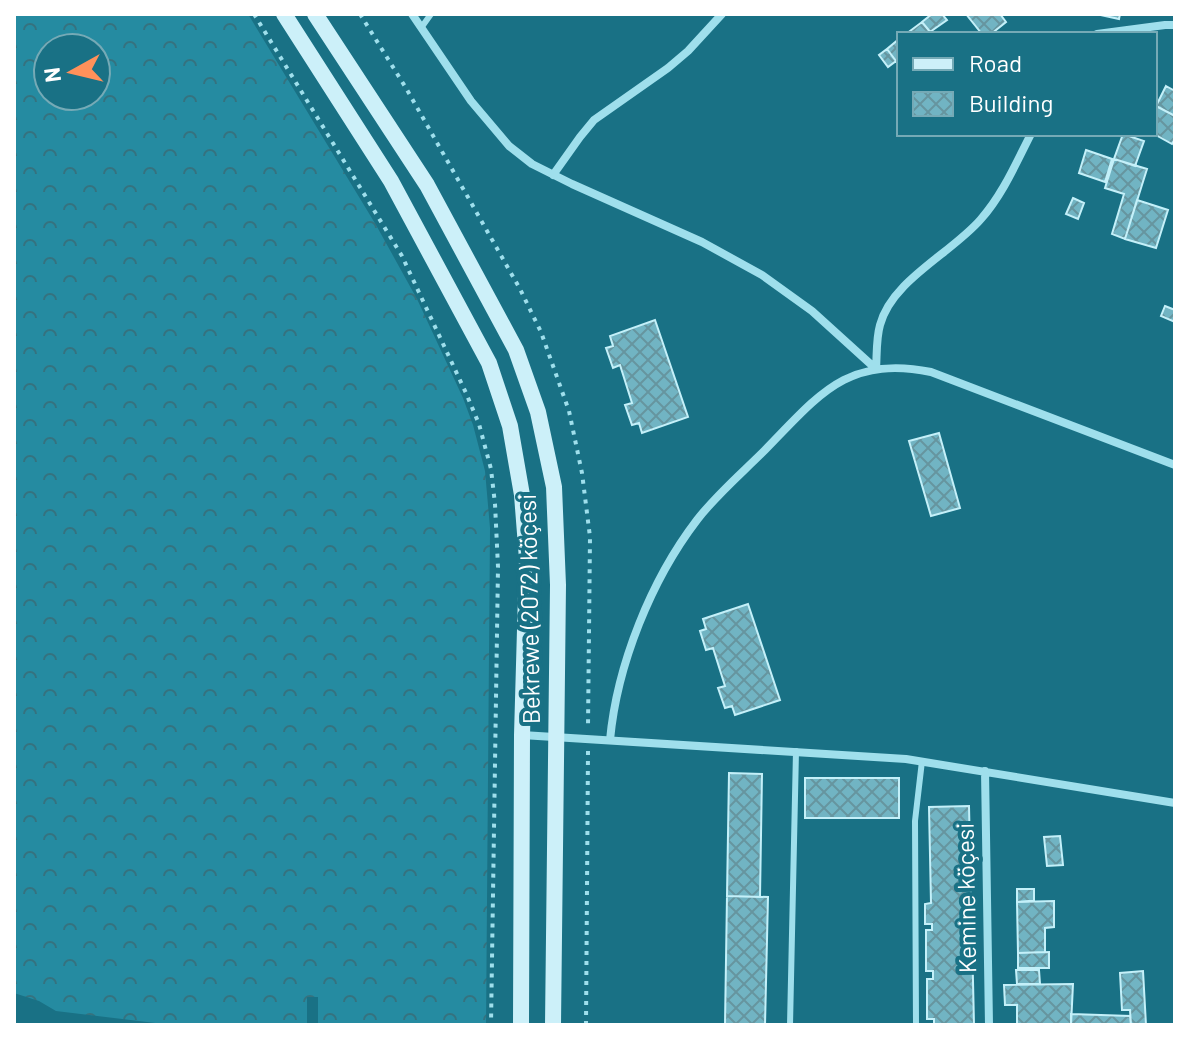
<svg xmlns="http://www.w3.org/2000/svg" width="1189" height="1039" font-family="Barlow,sans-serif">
	<defs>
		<pattern id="forest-crowns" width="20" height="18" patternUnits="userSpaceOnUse" patternTransform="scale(2)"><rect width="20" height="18" fill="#258ba1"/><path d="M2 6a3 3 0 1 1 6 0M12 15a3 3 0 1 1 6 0" fill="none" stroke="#35727f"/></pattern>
		<pattern id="building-cross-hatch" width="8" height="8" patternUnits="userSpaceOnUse" patternTransform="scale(2)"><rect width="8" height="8" fill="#71b4c3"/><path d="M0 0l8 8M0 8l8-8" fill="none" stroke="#66959f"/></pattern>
	</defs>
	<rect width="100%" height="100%" fill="#197185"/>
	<path fill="url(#forest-crowns)" fill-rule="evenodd" d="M 14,14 L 248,14 L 376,225 L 417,299 L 463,398 L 473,425 L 485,471 L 490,528 L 486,1025 L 318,1025 L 318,997 L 307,997 L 307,1025 L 172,1025 L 56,1011 L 39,1001 L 14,993 ZM 48,48 L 96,48 L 96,96 L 48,96 Z"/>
	<path fill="url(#building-cross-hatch)" stroke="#c4f0f9" stroke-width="2" d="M 932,14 L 942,14 L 947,20 L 930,32 L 922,22 Z
		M 966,14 L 1000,14 L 1006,22 L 991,34 L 982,34 Z
		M 1096,14 L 1120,14 L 1119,19 Z
		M 922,22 L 932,34 L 906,34 Z
		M 899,39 L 899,65 L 887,49 Z
		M 887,49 L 896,61 L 888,67 L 879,55 Z
		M 1166,86 L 1175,91 L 1175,116 L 1156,106 Z
		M 1156,106 L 1175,116 L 1175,139 L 1172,144 L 1154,134 Z
		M 1123,134 L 1144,141 L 1135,166 L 1114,159 Z
		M 1086,150 L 1112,159 L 1105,182 L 1079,173 Z
		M 1114,159 L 1147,169 L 1125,239 L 1112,234 L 1124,194 L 1105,188 Z
		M 1073,198 L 1084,203 L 1078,219 L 1066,214 Z
		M 1137,200 L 1168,210 L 1156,248 L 1125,239 Z
		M 1165,306 L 1175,310 L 1175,322 L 1161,316 Z
		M 655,320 L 688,417 L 642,433 L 639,423 L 632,425 L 625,405 L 632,403 L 620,365 L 613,368 L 606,348 L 613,346 L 610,336 Z
		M 939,433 L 960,508 L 931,516 L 909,441 Z
		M 748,604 L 780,700 L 735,715 L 732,706 L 725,708 L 718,688 L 725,686 L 713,648 L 706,650 L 700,631 L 706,629 L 703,619 Z
		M 729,773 L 762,774 L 760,897 L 727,896 Z
		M 805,778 L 899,778 L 899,818 L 805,818 Z
		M 969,806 L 974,1025 L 934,1025 L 934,1019 L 927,1019 L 927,979 L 933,979 L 933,971 L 926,971 L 926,930 L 932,930 L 932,924 L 925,924 L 925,904 L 931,903 L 929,807 Z
		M 1060,836 L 1063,865 L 1047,866 L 1044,837 Z
		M 1017,889 L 1034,889 L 1034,901 L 1017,902 Z
		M 727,896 L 768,897 L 765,1025 L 725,1025 Z
		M 1054,901 L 1054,927 L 1045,928 L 1045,952 L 1018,953 L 1017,902 Z
		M 1049,952 L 1049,968 L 1018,968 L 1018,953 Z
		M 1016,970 L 1039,970 L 1040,984 L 1017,984 Z
		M 1143,971 L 1146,1025 L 1131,1025 L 1130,1010 L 1122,1010 L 1120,973 Z
		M 1073,984 L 1071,1025 L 1017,1025 L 1017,1005 L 1005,1005 L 1004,985 Z
		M 1071,1014 L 1130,1016 L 1131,1025 L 1071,1025 Z"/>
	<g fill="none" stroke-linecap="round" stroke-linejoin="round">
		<path stroke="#9fdfec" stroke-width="4" stroke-dasharray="4 6" stroke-linecap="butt" d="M 254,14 L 402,256 L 466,393 L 479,424 L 491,469 L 495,504 L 498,567 L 491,1025
			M 360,14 L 406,88 L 520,289 L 541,332 L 569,411 L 582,473 L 590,537 L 588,727
			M 586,1025 L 588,751"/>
		<path stroke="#9fdfec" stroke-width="6" d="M 421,28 L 431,14
			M 790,1025 L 796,751
			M 916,1025 L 915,821 L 922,761"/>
		<path stroke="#9fdfec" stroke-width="8" d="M 412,14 L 471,101 L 509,146 L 532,164 L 572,184 L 702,242 L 762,275 L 812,311 L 876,369
			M 1097,34 L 1165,25 L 1175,25
			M 553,175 L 580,137 L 594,120 L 668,68 L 688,51 L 722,14
			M 876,369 C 877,355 876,339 880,325 C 892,280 952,253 981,219 C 1003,194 1016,163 1031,134
			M 522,735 L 906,759 L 1175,803
			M 610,740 C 617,665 651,580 697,520 C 716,495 742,473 765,450 C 819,395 847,355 931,372 L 1175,465
			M 985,771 L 989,1025"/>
		<path stroke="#ccf0f9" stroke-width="16" d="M 284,14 L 391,181 L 489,363 L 510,426 L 522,495 L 527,559 L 522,735 L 521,1025
			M 315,14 L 427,185 L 516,350 L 538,412 L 554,487 L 558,585 L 553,1025"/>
	</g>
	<g text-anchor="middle" stroke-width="8" stroke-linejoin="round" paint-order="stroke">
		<g font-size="24" fill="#fff" stroke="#197185">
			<text transform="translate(530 609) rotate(-91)" y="8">Bekrewe (2072) köçesi</text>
			<text transform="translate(967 898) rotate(-91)" y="8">Kemine köçesi</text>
		</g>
	</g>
	<rect width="1189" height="1039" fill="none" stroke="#ffffff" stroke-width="32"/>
	<rect x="897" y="32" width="260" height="104" fill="#197185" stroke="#75aab6" stroke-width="2"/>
	<rect x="913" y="58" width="40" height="12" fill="#ccf0f9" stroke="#75aab6" stroke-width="2"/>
	<text x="969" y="72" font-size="24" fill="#ffffff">Road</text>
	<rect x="913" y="92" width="40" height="24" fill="url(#building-cross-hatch)" stroke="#75aab6" stroke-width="2"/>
	<text x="969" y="112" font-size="24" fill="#ffffff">Building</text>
	<g transform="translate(72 72) rotate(262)"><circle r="38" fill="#197185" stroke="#75aab6" stroke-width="2"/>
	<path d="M0-6L14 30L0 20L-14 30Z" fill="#ff915a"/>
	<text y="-12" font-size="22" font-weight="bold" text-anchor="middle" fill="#ffffff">N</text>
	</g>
</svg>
